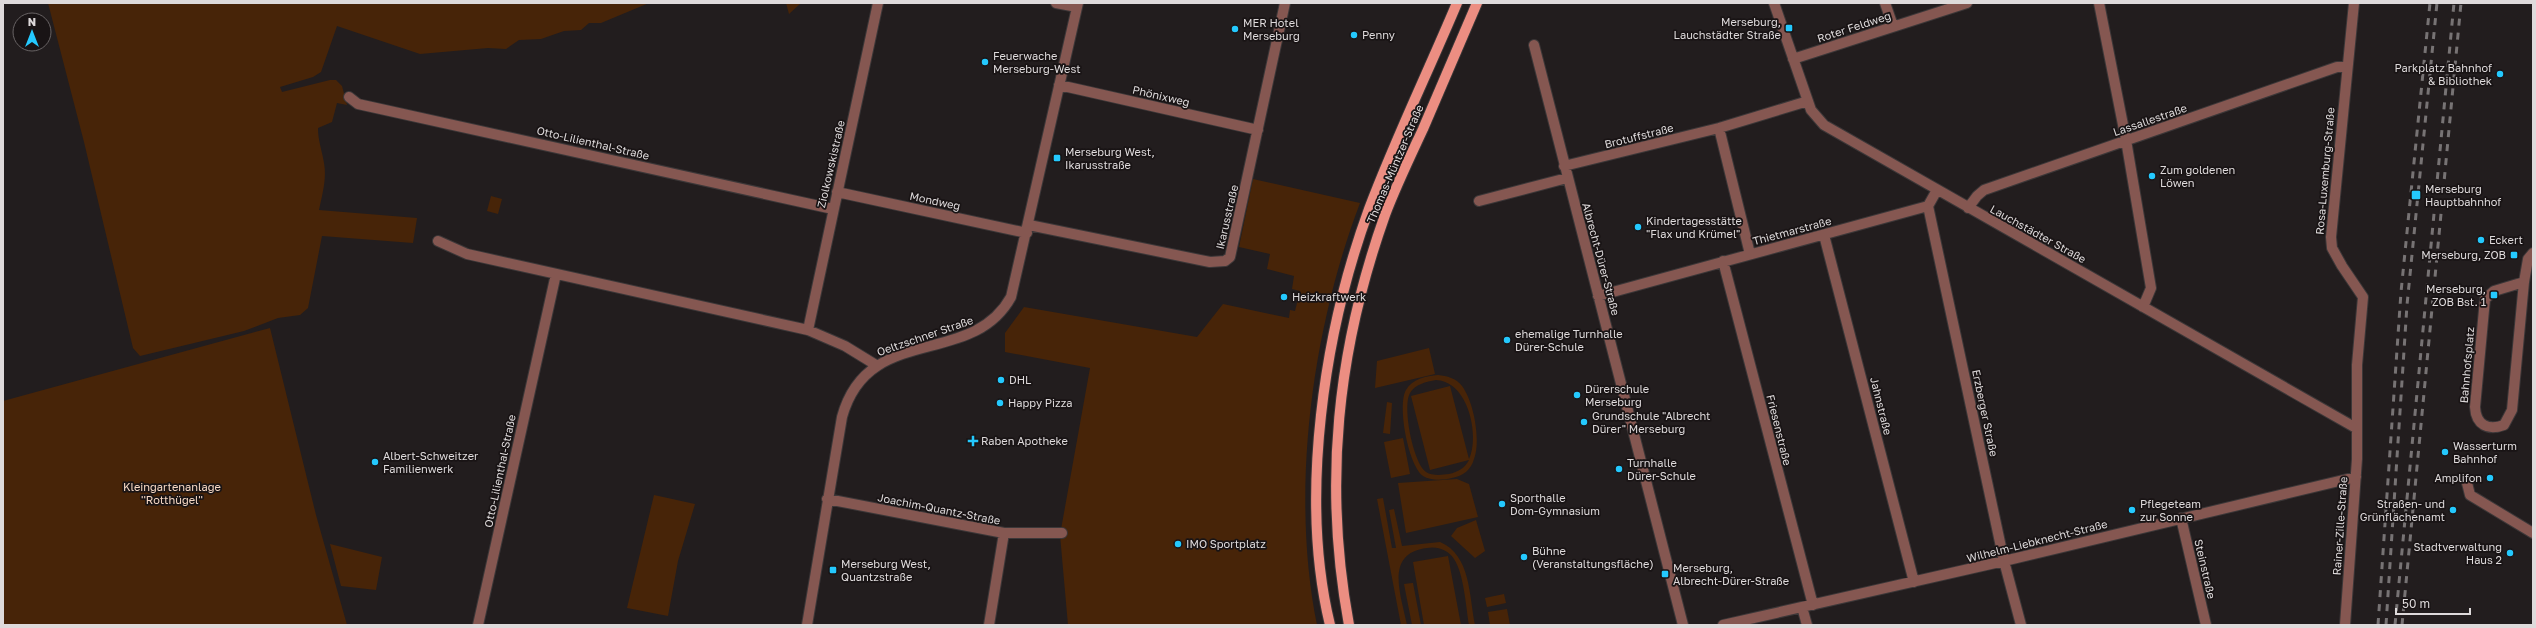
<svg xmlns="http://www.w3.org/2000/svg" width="2536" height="628" font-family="'Golos Text',sans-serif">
	<rect width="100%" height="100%" fill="#221d1e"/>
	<path fill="#472408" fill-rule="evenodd" d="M 48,3 L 649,3 L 601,23 L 589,23 L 581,30 L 564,31 L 541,39 L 519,40 L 506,49 L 488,48 L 420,54 L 337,26 L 321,72 L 313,77 L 280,87 L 282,92 L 330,80 L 336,80 L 342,86 L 347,105 L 337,103 L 332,122 L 318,128 C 318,141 322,150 324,163 C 327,179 322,195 319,210 L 417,218 L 413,243 L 322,236 L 308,308 L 300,315 L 278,318 L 244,331 L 140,356 L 133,348 L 84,142 Z
		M 786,3 L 801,3 L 789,14 Z
		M 1253,179 L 1360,203 C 1312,329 1290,492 1317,625 L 1068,625 L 1060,535 L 1090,368 L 1005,352 L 1005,333 L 1024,307 L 1197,337 L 1223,304 L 1289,318 L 1290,310 L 1295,311 L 1300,291 L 1292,289 L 1294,276 L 1267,269 L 1270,254 L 1239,247 Z
		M 491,196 L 502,199 L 498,214 L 487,211 Z
		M 270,328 L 316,515 L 347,625 L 3,625 L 3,401 Z
		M 1429,348 L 1435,374 L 1375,388 L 1377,361 Z
		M 1438,375 C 1447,376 1456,378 1462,386 C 1474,402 1481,441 1474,459 C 1471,470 1463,476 1452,478 C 1443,480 1431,481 1423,476 C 1408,465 1397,405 1406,390 C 1412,379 1426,376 1438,375 ZM 1436,380 C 1468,381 1480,435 1469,459 L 1450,386 L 1411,396 L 1430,470 L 1469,460 C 1465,468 1458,472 1449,474 C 1442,475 1432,476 1426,472 C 1413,463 1402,406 1410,393 C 1415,384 1426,382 1436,380 Z
		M 1387,402 L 1392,403 L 1390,434 L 1383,433 Z
		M 1403,438 L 1410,474 L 1391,478 L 1384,442 Z
		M 1457,479 L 1469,484 L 1478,517 L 1406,533 L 1398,483 Z
		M 654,495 L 695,504 L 678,561 L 668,616 L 627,608 Z
		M 1383,498 L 1392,548 L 1396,548 L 1389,510 L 1394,509 L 1402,546 L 1440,542 C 1471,555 1469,596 1475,625 L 1469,625 C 1466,607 1464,574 1454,559 C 1448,550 1438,546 1427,548 C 1384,553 1401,595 1407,625 L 1401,625 L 1377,499 Z
		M 1476,520 L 1485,551 L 1475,558 L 1451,536 L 1457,528 Z
		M 330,544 L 382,557 L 376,590 L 341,586 Z
		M 1448,556 L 1461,625 L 1424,625 L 1413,562 Z
		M 1412,583 L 1413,583 L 1421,625 L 1412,625 L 1404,584 Z
		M 1504,594 L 1506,603 L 1487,607 L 1485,598 Z
		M 1507,609 L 1510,625 L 1490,625 L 1488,612 Z"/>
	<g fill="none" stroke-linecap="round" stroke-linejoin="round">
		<g stroke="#3c3738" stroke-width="12">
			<path id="minor" d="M 1056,3 L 1077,7
				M 1774,3 L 1811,110 L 1824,125 L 2356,428
				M 1885,3 L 1893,26
				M 2099,3 L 2126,140 L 2151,288 L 2143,307
				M 1534,45 L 1683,625
				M 1793,59 L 1967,3
				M 1059,85 L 1258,130
				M 349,97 L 358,104 L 833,209
				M 1719,128 L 1750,254
				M 1564,166 L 1719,128 L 1808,101
				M 837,192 L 1027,233
				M 1479,201 L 1567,178
				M 1928,206 L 2004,561 L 2021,625
				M 1968,208 L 1977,196 L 1984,190 L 2337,67 L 2347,67
				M 1029,225 L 1210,262 L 1225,261 L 1230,257 L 1285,3
				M 1824,235 L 1914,582
				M 438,241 L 467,254 L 808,330 L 845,346 L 876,365
				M 1723,261 L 1813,605
				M 2524,282 L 2494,291 L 2485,299 L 2475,407 C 2476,425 2488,431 2504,425 L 2512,410 L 2524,282 L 2528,259 L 2533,253
				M 1598,296 L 1928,206 L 1937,190
				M 808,330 L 878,3
				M 2467,483 L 2470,495 L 2533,533
				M 827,499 L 1004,533 L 989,625
				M 2181,518 L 2206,625
				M 1004,533 L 1062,533
				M 1802,607 L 1807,625
				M 478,625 L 556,274
				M 807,625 L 842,417 C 868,322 971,369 1011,297 L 1078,3
				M 1723,625 L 2004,561 L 2356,477
				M 2345,625 L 2357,459 L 2357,365 L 2363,297 L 2342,266 L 2332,248 L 2331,237 L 2354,3"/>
		</g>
		<g stroke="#3c3738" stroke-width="12">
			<path id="primary" d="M 1330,625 C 1299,497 1324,332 1369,209 C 1395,140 1428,72 1457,3
				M 1349,625 C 1323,484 1337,350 1385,215 C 1396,186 1410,157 1423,129 C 1441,87 1459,45 1477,3"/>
		</g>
		<use href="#minor" stroke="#855751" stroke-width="10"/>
		<use href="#primary" stroke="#ec8e82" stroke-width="10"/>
		<path stroke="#777374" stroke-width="3" stroke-dasharray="7 7" stroke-linecap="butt" d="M 2378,625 L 2401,292 L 2430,3
			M 2386,625 L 2407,305 L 2437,3
			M 2395,625 L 2454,3
			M 2402,625 L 2461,3"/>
	</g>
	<g fill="#24c9fe" stroke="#191415" stroke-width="1.5">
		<rect x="1785" y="24" width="8" height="8" rx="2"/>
		<circle cx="1235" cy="29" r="4"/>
		<circle cx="1354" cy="35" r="4"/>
		<circle cx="985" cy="62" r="4"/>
		<circle cx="2500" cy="74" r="4"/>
		<rect x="1053" y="154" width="8" height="8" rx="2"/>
		<circle cx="2152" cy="176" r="4"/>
		<rect x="2411" y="190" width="10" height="10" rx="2"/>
		<circle cx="1638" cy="227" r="4"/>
		<circle cx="2481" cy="240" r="4"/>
		<rect x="2510" y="251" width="8" height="8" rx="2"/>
		<rect x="2490" y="291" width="8" height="8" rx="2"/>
		<circle cx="1284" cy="297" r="4"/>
		<circle cx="1507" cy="340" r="4"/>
		<circle cx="1001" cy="380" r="4"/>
		<circle cx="1577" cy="395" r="4"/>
		<circle cx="1000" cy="403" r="4"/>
		<circle cx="1584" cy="422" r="4"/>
		<path d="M971 435h4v4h4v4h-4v4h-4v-4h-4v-4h4z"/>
		<circle cx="2445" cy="452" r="4"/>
		<circle cx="375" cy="462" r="4"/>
		<circle cx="1619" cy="469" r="4"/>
		<circle cx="2490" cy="478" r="4"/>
		<circle cx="1502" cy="504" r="4"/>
		<circle cx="2132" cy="510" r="4"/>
		<circle cx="2453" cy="510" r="4"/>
		<circle cx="1178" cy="544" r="4"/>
		<circle cx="2510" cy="553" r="4"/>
		<circle cx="1524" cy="557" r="4"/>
		<rect x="829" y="566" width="8" height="8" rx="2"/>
		<rect x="1661" y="570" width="8" height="8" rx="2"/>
	</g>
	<g text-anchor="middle" stroke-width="3.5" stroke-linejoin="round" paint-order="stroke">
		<g font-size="11" fill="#dedadb" stroke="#191415" text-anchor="start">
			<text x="1781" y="26" text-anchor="end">Merseburg,<tspan x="1781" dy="13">Lauchstädter Straße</tspan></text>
			<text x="1243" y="27">MER Hotel<tspan x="1243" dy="13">Merseburg</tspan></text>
			<text x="1362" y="39">Penny</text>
			<text x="993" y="60">Feuerwache<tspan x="993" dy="13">Merseburg-West</tspan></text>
			<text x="2492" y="72" text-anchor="end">Parkplatz Bahnhof<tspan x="2492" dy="13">&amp; Bibliothek</tspan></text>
			<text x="1065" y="156">Merseburg West,<tspan x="1065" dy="13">Ikarusstraße</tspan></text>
			<text x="2160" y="174">Zum goldenen<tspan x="2160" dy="13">Löwen</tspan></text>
			<text x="2425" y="193">Merseburg<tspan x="2425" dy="13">Hauptbahnhof</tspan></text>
			<text x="1646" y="225">Kindertagesstätte<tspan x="1646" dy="13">"Flax und Krümel"</tspan></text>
			<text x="2489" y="244">Eckert</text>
			<text x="2506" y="259" text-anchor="end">Merseburg, ZOB</text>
			<text x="2486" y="293" text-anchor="end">Merseburg,<tspan x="2486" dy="13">ZOB Bst. 1</tspan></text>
			<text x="1292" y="301">Heizkraftwerk</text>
			<text x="1515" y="338">ehemalige Turnhalle<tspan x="1515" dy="13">Dürer-Schule</tspan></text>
			<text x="1009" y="384">DHL</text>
			<text x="1585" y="393">Dürerschule<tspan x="1585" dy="13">Merseburg</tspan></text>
			<text x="1008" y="407">Happy Pizza</text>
			<text x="1592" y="420">Grundschule "Albrecht<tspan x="1592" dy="13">Dürer" Merseburg</tspan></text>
			<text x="981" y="445">Raben Apotheke</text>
			<text x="2453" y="450">Wasserturm<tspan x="2453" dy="13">Bahnhof</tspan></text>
			<text x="383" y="460">Albert-Schweitzer<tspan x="383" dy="13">Familienwerk</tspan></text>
			<text x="1627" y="467">Turnhalle<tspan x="1627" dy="13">Dürer-Schule</tspan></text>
			<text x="2482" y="482" text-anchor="end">Amplifon</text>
			<text x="1510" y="502">Sporthalle<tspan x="1510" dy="13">Dom-Gymnasium</tspan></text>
			<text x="2140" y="508">Pflegeteam<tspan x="2140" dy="13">zur Sonne</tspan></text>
			<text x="2445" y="508" text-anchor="end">Straßen- und<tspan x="2445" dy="13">Grünflächenamt</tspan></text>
			<text x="1186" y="548">IMO Sportplatz</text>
			<text x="2502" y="551" text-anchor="end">Stadtverwaltung<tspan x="2502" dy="13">Haus 2</tspan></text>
			<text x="1532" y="555">Bühne<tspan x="1532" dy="13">(Veranstaltungsfläche)</tspan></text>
			<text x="841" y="568">Merseburg West,<tspan x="841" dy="13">Quantzstraße</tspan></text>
			<text x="1673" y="572">Merseburg,<tspan x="1673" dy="13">Albrecht-Dürer-Straße</tspan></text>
		</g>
		<g font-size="11" fill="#dedadb" stroke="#191415">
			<text transform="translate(1854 27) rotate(-18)" y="4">Roter Feldweg</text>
			<text transform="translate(1161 96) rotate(13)" y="4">Phönixweg</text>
			<text transform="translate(2150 120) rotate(-19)" y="4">Lassallestraße</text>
			<text transform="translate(1639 136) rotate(-14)" y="4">Brotuffstraße</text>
			<text transform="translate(593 143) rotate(13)" y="4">Otto-Lilienthal-Straße</text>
			<text transform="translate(831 164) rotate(-77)" y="4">Ziolkowskistraße</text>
			<text transform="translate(1395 164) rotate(-67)" y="4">Thomas-Müntzer-Straße</text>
			<text transform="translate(2325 171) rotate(-85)" y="4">Rosa-Luxemburg-Straße</text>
			<text transform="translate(935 201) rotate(12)" y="4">Mondweg</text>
			<text transform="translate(1227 217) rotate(-77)" y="4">Ikarusstraße</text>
			<text transform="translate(1792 231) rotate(-15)" y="4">Thietmarstraße</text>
			<text transform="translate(2038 234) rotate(29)" y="4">Lauchstädter Straße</text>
			<text transform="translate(1601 259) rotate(75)" y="4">Albrecht-Dürer-Straße</text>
			<text transform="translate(925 336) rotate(-19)" y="4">Oeltzschner Straße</text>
			<text transform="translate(2467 365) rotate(-85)" y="4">Bahnhofsplatz</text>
			<text transform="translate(1881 406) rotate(76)" y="4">Jahnstraße</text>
			<text transform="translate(1985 413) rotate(78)" y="4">Erzberger Straße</text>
			<text transform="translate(1779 430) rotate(76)" y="4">Friesenstraße</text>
			<text transform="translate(500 471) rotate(-78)" y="4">Otto-Lilienthal-Straße</text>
			<text transform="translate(939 509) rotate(11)" y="4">Joachim-Quantz-Straße</text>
			<text transform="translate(2340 526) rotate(-86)" y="4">Rainer-Zille-Straße</text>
			<text transform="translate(2037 541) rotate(-14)" y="4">Wilhelm-Liebknecht-Straße</text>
			<text transform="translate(2205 569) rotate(77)" y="4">Steinstraße</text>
		</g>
		<g font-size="11" fill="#f6d8c4" stroke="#191415">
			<text x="172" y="491">Kleingartenanlage<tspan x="172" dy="13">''Rotthügel''</tspan></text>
		</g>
	</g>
	<rect width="2536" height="628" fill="none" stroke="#dedadb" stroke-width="8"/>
	<g transform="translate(32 32)"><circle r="19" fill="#191415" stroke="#686364"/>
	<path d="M0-3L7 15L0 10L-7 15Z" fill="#24c9fe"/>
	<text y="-6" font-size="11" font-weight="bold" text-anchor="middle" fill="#dedadb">N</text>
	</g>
	<path d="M2396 608v6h74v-6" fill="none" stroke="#dedadb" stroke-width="2"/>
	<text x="2402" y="608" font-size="12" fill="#dedadb" stroke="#191415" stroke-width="3" paint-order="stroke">50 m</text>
</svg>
